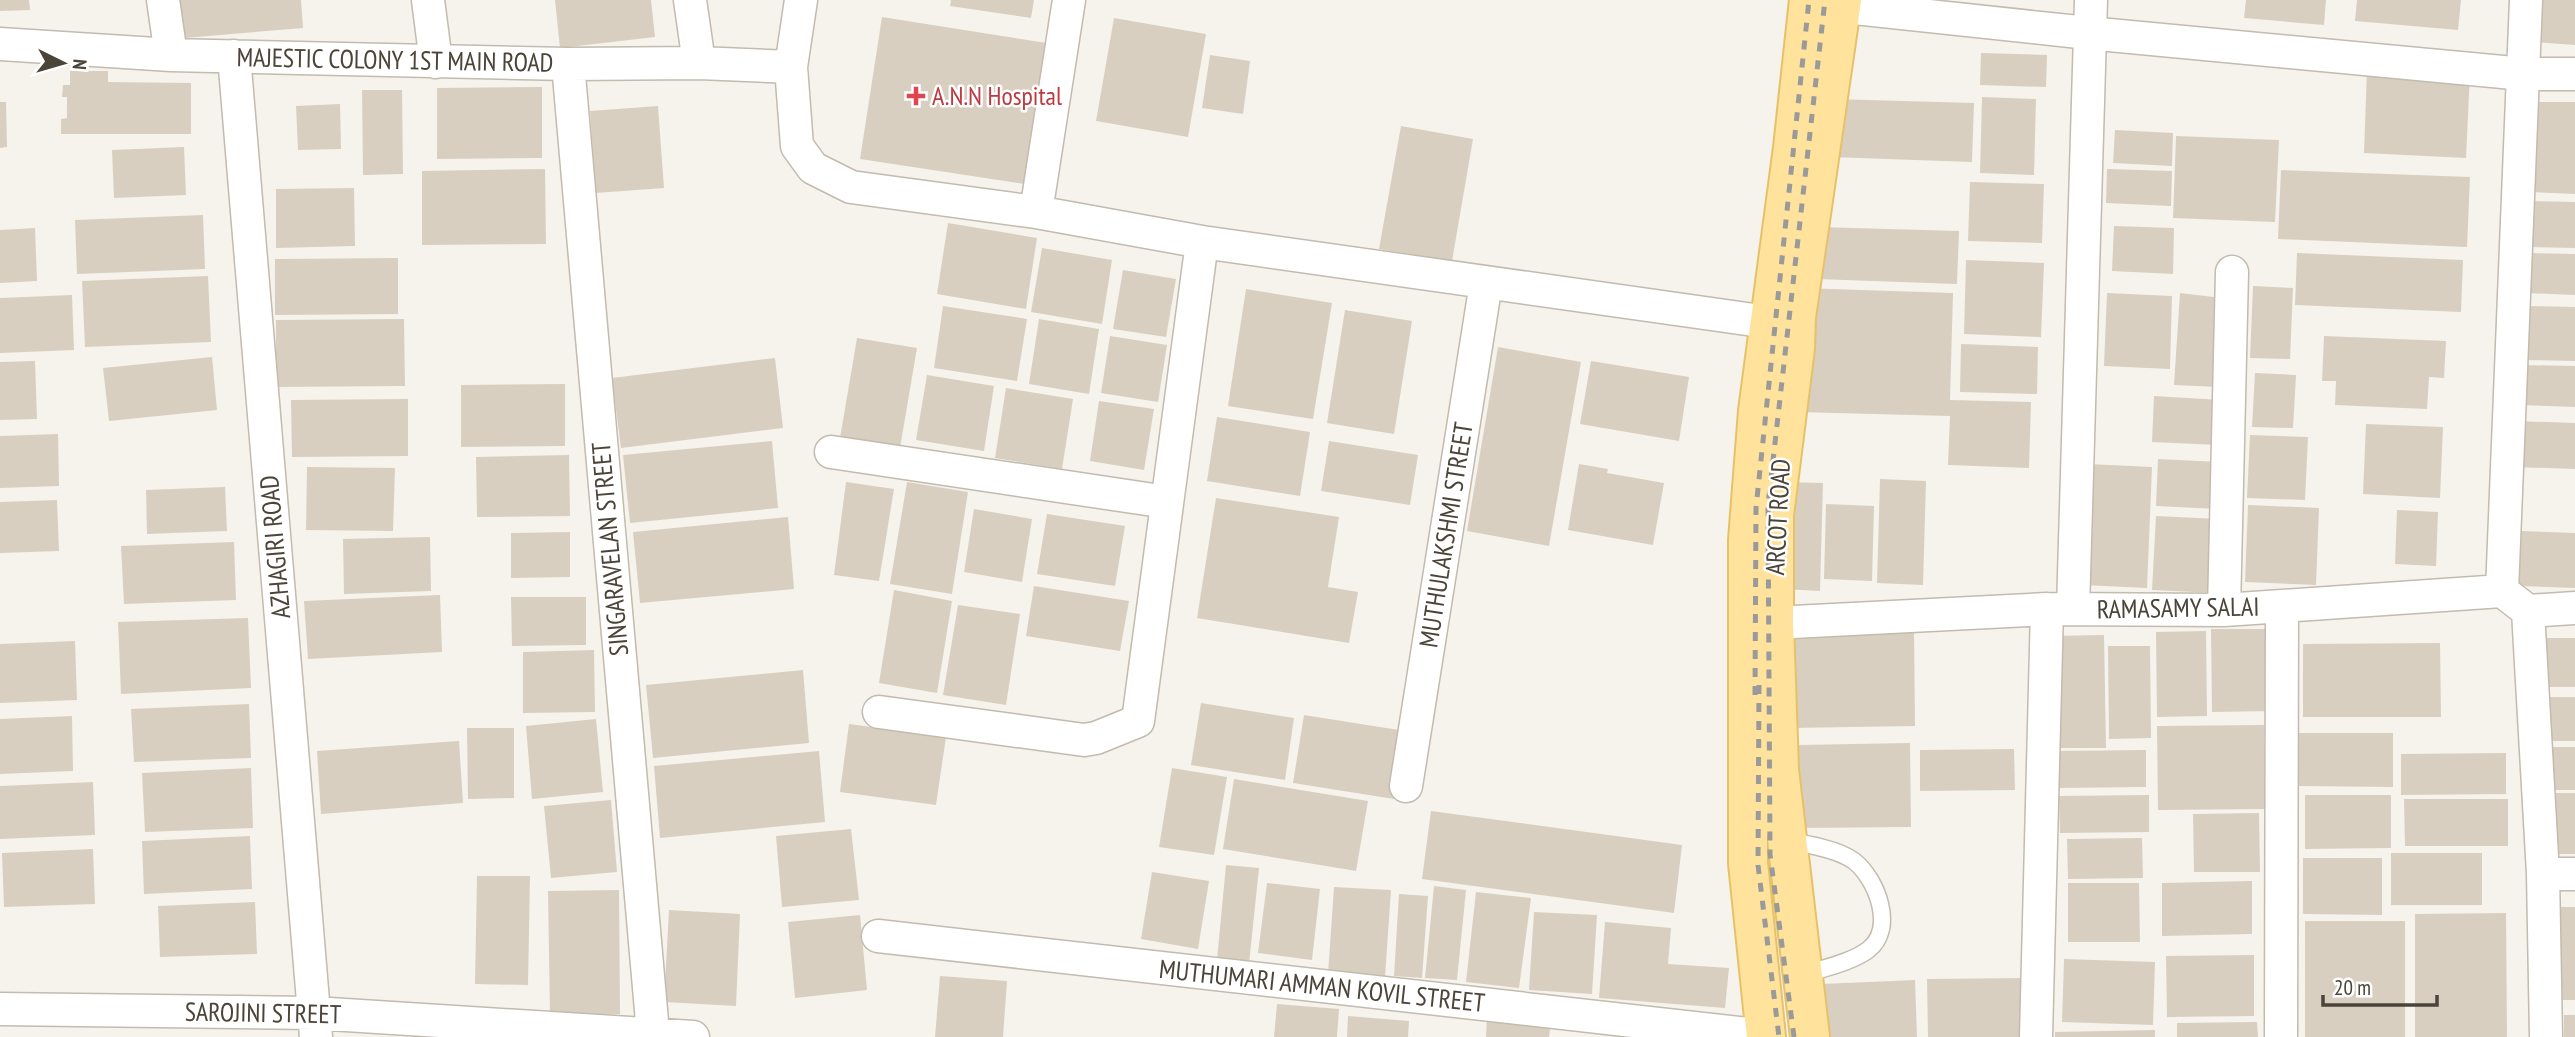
<svg xmlns="http://www.w3.org/2000/svg" width="2575" height="1037" font-family="'PT Sans Narrow',sans-serif">
	<rect width="100%" height="100%" fill="#f6f3ec"/>
	<path fill="#d8cfc1" d="M 0,0 L 29,0 L 30,10 L 0,11 Z
		M 180,0 L 301,0 L 303,28 L 184,38 Z
		M 555,0 L 651,0 L 655,37 L 560,48 Z
		M 951,0 L 1034,0 L 1031,18 L 950,6 Z
		M 2246,0 L 2326,0 L 2324,25 L 2244,18 Z
		M 2357,0 L 2461,0 L 2458,30 L 2355,21 Z
		M 2536,0 L 2575,0 L 2575,45 L 2533,42 Z
		M 882,17 L 1053,44 L 1031,185 L 860,159 Z
		M 1114,18 L 1206,34 L 1188,137 L 1096,121 Z
		M 1981,53 L 2047,55 L 2046,87 L 1980,85 Z
		M 1210,55 L 1250,61 L 1243,114 L 1202,108 Z
		M 2367,69 L 2470,73 L 2466,158 L 2364,153 Z
		M 70,71 L 108,71 L 108,82 L 191,83 L 191,134 L 61,134 L 61,119 L 67,118 L 67,97 L 62,97 L 63,85 L 70,85 Z
		M 542,87 L 542,158 L 437,159 L 437,88 Z
		M 362,90 L 402,90 L 403,174 L 363,175 Z
		M 1982,97 L 2036,99 L 2034,175 L 1980,173 Z
		M 1832,99 L 1974,103 L 1972,162 L 1830,157 Z
		M 0,102 L 6,102 L 7,147 L 0,148 Z
		M 2530,102 L 2575,102 L 2575,194 L 2528,192 Z
		M 340,104 L 341,149 L 298,150 L 296,106 Z
		M 658,106 L 664,188 L 596,193 L 590,111 Z
		M 1401,126 L 1473,139 L 1452,261 L 1379,249 Z
		M 2115,130 L 2173,133 L 2172,166 L 2113,163 Z
		M 2176,136 L 2279,140 L 2275,222 L 2173,218 Z
		M 184,147 L 186,195 L 114,198 L 112,150 Z
		M 545,169 L 546,244 L 422,245 L 422,171 Z
		M 2107,169 L 2172,171 L 2171,206 L 2106,203 Z
		M 2281,170 L 2470,177 L 2467,247 L 2278,239 Z
		M 1970,182 L 2044,184 L 2042,243 L 1968,241 Z
		M 354,188 L 355,246 L 276,248 L 276,189 Z
		M 2526,201 L 2575,202 L 2575,248 L 2525,247 Z
		M 203,215 L 205,269 L 77,274 L 75,220 Z
		M 948,223 L 1037,238 L 1026,309 L 937,294 Z
		M 2114,226 L 2174,228 L 2173,274 L 2112,271 Z
		M 1818,227 L 1959,231 L 1957,284 L 1816,279 Z
		M 35,228 L 37,281 L 0,283 L 0,230 Z
		M 1042,248 L 1112,260 L 1102,324 L 1031,312 Z
		M 2297,253 L 2463,260 L 2461,312 L 2295,305 Z
		M 2526,253 L 2575,254 L 2575,295 L 2525,293 Z
		M 398,258 L 398,314 L 275,315 L 275,259 Z
		M 1966,260 L 2044,263 L 2041,337 L 1964,334 Z
		M 1123,270 L 1176,279 L 1166,337 L 1113,329 Z
		M 208,276 L 211,342 L 85,347 L 82,281 Z
		M 2253,286 L 2293,288 L 2290,359 L 2250,358 Z
		M 1801,288 L 1953,293 L 1950,400 L 2031,402 L 2029,468 L 1948,465 L 1950,416 L 1797,412 Z
		M 1246,289 L 1332,303 L 1313,419 L 1228,406 Z
		M 2107,293 L 2172,296 L 2170,369 L 2104,366 Z
		M 2180,293 L 2222,298 L 2218,387 L 2174,385 Z
		M 72,295 L 74,350 L 0,353 L 0,298 Z
		M 943,306 L 1027,319 L 1017,381 L 934,368 Z
		M 2524,306 L 2575,307 L 2575,361 L 2523,360 Z
		M 1345,310 L 1412,321 L 1394,434 L 1327,423 Z
		M 404,319 L 405,386 L 276,387 L 276,320 Z
		M 1039,319 L 1099,329 L 1089,394 L 1029,384 Z
		M 1110,336 L 1167,345 L 1158,402 L 1101,393 Z
		M 2324,336 L 2446,341 L 2444,378 L 2429,377 L 2427,409 L 2335,405 L 2336,381 L 2322,381 Z
		M 857,338 L 917,348 L 900,448 L 840,438 Z
		M 1961,344 L 2038,347 L 2037,394 L 1960,392 Z
		M 1498,347 L 1581,362 L 1549,546 L 1467,531 Z
		M 212,357 L 217,410 L 109,421 L 103,368 Z
		M 775,358 L 783,428 L 621,448 L 612,378 Z
		M 35,361 L 37,419 L 0,420 L 0,362 Z
		M 1591,361 L 1689,377 L 1679,441 L 1580,424 Z
		M 2520,365 L 2575,366 L 2575,407 L 2519,405 Z
		M 2255,373 L 2296,375 L 2293,428 L 2252,427 Z
		M 927,375 L 994,386 L 984,451 L 916,440 Z
		M 565,384 L 565,446 L 461,447 L 461,385 Z
		M 1006,388 L 1073,399 L 1062,469 L 995,458 Z
		M 2154,396 L 2220,400 L 2218,445 L 2152,442 Z
		M 408,399 L 408,456 L 292,457 L 291,400 Z
		M 1099,401 L 1154,409 L 1144,470 L 1090,461 Z
		M 1217,417 L 1310,432 L 1300,496 L 1207,481 Z
		M 2515,421 L 2575,423 L 2575,469 L 2513,467 Z
		M 2366,424 L 2443,427 L 2440,498 L 2363,494 Z
		M 58,434 L 59,486 L 0,488 L 0,436 Z
		M 2250,435 L 2308,437 L 2305,500 L 2247,498 Z
		M 772,441 L 778,508 L 630,523 L 623,455 Z
		M 1329,441 L 1418,455 L 1410,505 L 1321,491 Z
		M 569,455 L 570,516 L 477,517 L 476,457 Z
		M 2158,459 L 2220,462 L 2217,509 L 2156,506 Z
		M 1579,464 L 1608,469 L 1607,473 L 1664,483 L 1653,545 L 1568,530 Z
		M 2088,464 L 2152,467 L 2147,588 L 2083,585 Z
		M 307,467 L 395,468 L 393,531 L 306,530 Z
		M 1880,479 L 1926,481 L 1923,585 L 1877,583 Z
		M 846,482 L 894,489 L 879,581 L 834,575 Z
		M 907,482 L 968,492 L 952,594 L 890,584 Z
		M 1784,482 L 1823,483 L 1820,591 L 1781,589 Z
		M 225,487 L 227,531 L 147,534 L 146,490 Z
		M 1216,498 L 1339,517 L 1328,587 L 1358,592 L 1349,643 L 1197,618 Z
		M 57,500 L 59,551 L 0,553 L 0,502 Z
		M 1826,504 L 1874,506 L 1872,581 L 1824,579 Z
		M 2248,505 L 2319,508 L 2316,585 L 2245,582 Z
		M 974,509 L 1032,519 L 1022,582 L 964,572 Z
		M 2397,510 L 2438,512 L 2436,566 L 2395,564 Z
		M 1047,514 L 1125,526 L 1115,586 L 1037,574 Z
		M 2156,516 L 2218,519 L 2216,593 L 2152,590 Z
		M 788,517 L 794,589 L 640,603 L 633,532 Z
		M 2521,531 L 2575,533 L 2575,588 L 2519,586 Z
		M 570,532 L 570,577 L 511,578 L 511,533 Z
		M 430,537 L 431,591 L 344,594 L 343,539 Z
		M 234,542 L 236,600 L 124,604 L 121,546 Z
		M 1034,586 L 1129,601 L 1120,651 L 1026,636 Z
		M 894,590 L 952,601 L 937,693 L 879,683 Z
		M 440,595 L 442,652 L 308,659 L 304,601 Z
		M 511,597 L 586,597 L 586,645 L 512,646 Z
		M 958,605 L 1020,614 L 1006,705 L 943,695 Z
		M 248,618 L 251,688 L 121,694 L 118,622 Z
		M 2211,629 L 2272,629 L 2273,711 L 2212,712 Z
		M 1914,631 L 1915,726 L 1791,728 L 1790,632 Z
		M 2206,631 L 2207,716 L 2157,717 L 2156,632 Z
		M 2104,635 L 2106,748 L 2051,748 L 2049,636 Z
		M 2547,638 L 2575,638 L 2575,687 L 2547,687 Z
		M 75,641 L 77,700 L 0,703 L 0,644 Z
		M 2440,643 L 2441,717 L 2303,717 L 2303,644 Z
		M 2108,646 L 2150,646 L 2151,738 L 2109,739 Z
		M 594,650 L 595,712 L 523,713 L 523,652 Z
		M 803,670 L 809,743 L 653,758 L 646,685 Z
		M 2549,697 L 2575,697 L 2575,741 L 2549,741 Z
		M 1201,703 L 1294,718 L 1285,780 L 1191,765 Z
		M 249,704 L 251,758 L 134,762 L 131,709 Z
		M 1304,715 L 1405,731 L 1394,799 L 1293,783 Z
		M 72,716 L 73,771 L 0,774 L 0,719 Z
		M 596,719 L 603,792 L 532,799 L 526,726 Z
		M 849,724 L 946,737 L 936,805 L 840,792 Z
		M 2264,725 L 2265,809 L 2158,810 L 2157,726 Z
		M 467,728 L 514,728 L 514,798 L 468,799 Z
		M 2299,733 L 2393,733 L 2393,787 L 2299,786 Z
		M 459,741 L 463,803 L 321,814 L 317,751 Z
		M 1910,743 L 1911,827 L 1799,828 L 1798,745 Z
		M 2547,747 L 2575,747 L 2575,790 L 2547,790 Z
		M 2014,749 L 2015,790 L 1920,791 L 1920,750 Z
		M 2146,750 L 2146,787 L 2056,788 L 2055,751 Z
		M 819,751 L 825,822 L 660,838 L 654,766 Z
		M 2506,753 L 2506,794 L 2401,795 L 2401,754 Z
		M 251,768 L 253,828 L 145,832 L 142,773 Z
		M 1172,768 L 1227,777 L 1214,855 L 1159,847 Z
		M 1234,779 L 1368,801 L 1356,871 L 1223,849 Z
		M 93,782 L 95,835 L 0,839 L 0,786 Z
		M 2551,793 L 2575,793 L 2575,854 L 2551,854 Z
		M 2149,795 L 2149,832 L 2060,833 L 2059,796 Z
		M 2305,795 L 2391,795 L 2391,848 L 2305,849 Z
		M 2404,799 L 2508,799 L 2508,846 L 2405,846 Z
		M 611,800 L 617,872 L 551,878 L 544,806 Z
		M 1431,811 L 1682,845 L 1674,913 L 1422,879 Z
		M 2259,813 L 2260,872 L 2194,872 L 2193,814 Z
		M 851,829 L 859,900 L 782,907 L 776,836 Z
		M 250,836 L 252,889 L 144,894 L 142,841 Z
		M 2142,838 L 2143,878 L 2068,879 L 2067,839 Z
		M 93,849 L 95,904 L 4,907 L 2,853 Z
		M 2391,853 L 2482,853 L 2482,905 L 2391,905 Z
		M 2303,858 L 2382,858 L 2382,915 L 2303,914 Z
		M 1226,865 L 1259,868 L 1249,964 L 1217,960 Z
		M 1152,872 L 1209,881 L 1198,949 L 1141,939 Z
		M 477,876 L 530,876 L 528,985 L 475,984 Z
		M 2252,881 L 2252,934 L 2162,936 L 2162,883 Z
		M 1267,883 L 1320,889 L 1312,960 L 1258,953 Z
		M 2068,883 L 2139,883 L 2140,942 L 2068,942 Z
		M 1434,886 L 1466,890 L 1457,980 L 1425,978 Z
		M 1334,887 L 1391,890 L 1385,977 L 1328,974 Z
		M 619,890 L 620,1014 L 550,1015 L 548,891 Z
		M 1476,892 L 1531,898 L 1519,988 L 1466,982 Z
		M 1399,894 L 1428,896 L 1422,978 L 1394,976 Z
		M 255,902 L 257,954 L 160,957 L 158,906 Z
		M 2557,907 L 2575,907 L 2575,1000 L 2557,1000 Z
		M 669,910 L 740,914 L 736,1006 L 664,1002 Z
		M 1534,912 L 1597,915 L 1592,994 L 1529,990 Z
		M 2506,913 L 2507,1037 L 2415,1037 L 2415,914 Z
		M 860,915 L 867,990 L 795,998 L 788,922 Z
		M 2305,921 L 2405,921 L 2405,1037 L 2305,1037 Z
		M 1605,922 L 1671,928 L 1668,964 L 1729,968 L 1725,1008 L 1599,998 Z
		M 2254,955 L 2254,1016 L 2167,1017 L 2166,956 Z
		M 2064,959 L 2155,962 L 2153,1025 L 2062,1022 Z
		M 940,976 L 1007,981 L 1003,1037 L 935,1037 Z
		M 2024,978 L 2025,1037 L 1928,1037 L 1927,979 Z
		M 1915,980 L 1917,1037 L 1825,1037 L 1822,984 Z
		M 1277,1004 L 1339,1009 L 1337,1037 L 1274,1037 Z
		M 2564,1015 L 2575,1015 L 2575,1037 L 2564,1037 Z
		M 1348,1016 L 1409,1021 L 1408,1037 L 1347,1037 Z
		M 1487,1017 L 1551,1022 L 1549,1037 L 1486,1037 Z
		M 2257,1022 L 2258,1037 L 2177,1037 L 2177,1023 Z
		M 2155,1030 L 2155,1037 L 2055,1037 L 2055,1032 Z"/>
	<g fill="none" stroke-linecap="round" stroke-linejoin="round">
		<g stroke="#c2bbae" stroke-width="19">
			<path id="service" d="M 1787,841 C 1807,844 1838,849 1854,861 C 1877,879 1896,929 1868,950 C 1850,963 1823,968 1803,975"/>
		</g>
		<g stroke="#c2bbae" stroke-width="35">
			<path id="minor" d="M 163,0 L 171,55
				M 428,0 L 436,62
				M 690,0 L 699,63
				M 801,0 L 791,67 L 797,146 L 813,168 L 851,187 L 1036,212 L 1202,242 L 1768,322
				M 1817,4 L 2088,33 L 2524,74 L 2575,74
				M 0,44 L 171,55 L 568,64 L 699,63 L 791,67
				M 234,56 L 316,1037
				M 568,64 L 653,1033
				M 1036,212 L 1069,0
				M 831,452 L 1167,502
				M 2502,591 L 2526,0
				M 2073,609 L 2091,0
				M 2224,610 L 2232,272
				M 2528,611 L 2543,874 L 2546,1037
				M 1774,623 L 2047,609 L 2224,610 L 2502,591 L 2528,611 L 2575,608
				M 879,712 L 1084,740 L 1096,738 L 1138,721 L 1202,242
				M 1406,786 L 1486,283
				M 2543,874 L 2575,874
				M 878,936 L 1766,1036
				M 0,1009 L 314,1013 L 693,1037
				M 2036,1037 L 2047,609
				M 2281,1037 L 2282,607"/>
		</g>
		<g stroke="#e6c16a" stroke-width="42">
			<path id="primary" d="M 1766,1037 L 1748,863 L 1748,540 L 1758,411 L 1793,148 L 1809,0
				M 1810,1037 L 1779,770 L 1774,623 L 1774,515 L 1795,348 L 1796,317 L 1842,0"/>
		</g>
		<use href="#service" stroke="#fff" stroke-width="16"/>
		<use href="#minor" stroke="#fff" stroke-width="32"/>
		<use href="#primary" stroke="#ffe39c" stroke-width="38"/>
		<path stroke="#9a9a9a" stroke-width="5" stroke-dasharray="9 9" stroke-linecap="butt" d="M 1759,685 L 1758,865 L 1779,1037
			M 1755,695 L 1756,508 L 1809,0
			M 1794,1037 L 1770,854 L 1768,505 L 1825,0"/>
	</g>
	<path fill="#e0444e" stroke="#fff" stroke-width="2.5" d="M912.5 85.5h7v7h7v7h-7v7h-7v-7h-7v-7h7z"/>
	<g text-anchor="middle" stroke-width="5" stroke-linejoin="round" paint-order="stroke">
		<g font-size="26" fill="#4b4439" stroke="#fff">
			<text transform="translate(395 60) rotate(1)" y="9">MAJESTIC COLONY 1ST MAIN ROAD</text>
			<text transform="translate(1778 517) rotate(-87)" y="9">ARCOT ROAD</text>
			<text transform="translate(1446 535) rotate(-81)" y="9">MUTHULAKSHMI STREET</text>
			<text transform="translate(275 547) rotate(-95)" y="9">AZHAGIRI ROAD</text>
			<text transform="translate(610 549) rotate(-95)" y="9">SINGARAVELAN STREET</text>
			<text transform="translate(2178 608) rotate(-1)" y="9">RAMASAMY SALAI</text>
			<text transform="translate(1322 986) rotate(6)" y="9">MUTHUMARI AMMAN KOVIL STREET</text>
			<text transform="translate(263 1013) rotate(1)" y="9">SAROJINI STREET</text>
		</g>
		<g font-size="26" fill="#be3a42" stroke="#fff" text-anchor="start">
			<text x="932" y="105">A.N.N Hospital</text>
		</g>
	</g>
	<g transform="translate(63 63) rotate(95)" stroke="#ffffff" stroke-width="5" paint-order="stroke">
	<path d="M0-5L12 26L0 18L-12 26Z" fill="#4b4439"/>
	<text y="-10" font-size="19" font-weight="bold" text-anchor="middle" fill="#4b4439">N</text>
	</g>
	<path d="M2323 995v10h114v-10" fill="none" stroke="#4b4439" stroke-width="3.5"/>
	<text x="2334" y="995" font-size="21" fill="#4b4439" stroke="#ffffff" stroke-width="5" paint-order="stroke">20 m</text>
</svg>
